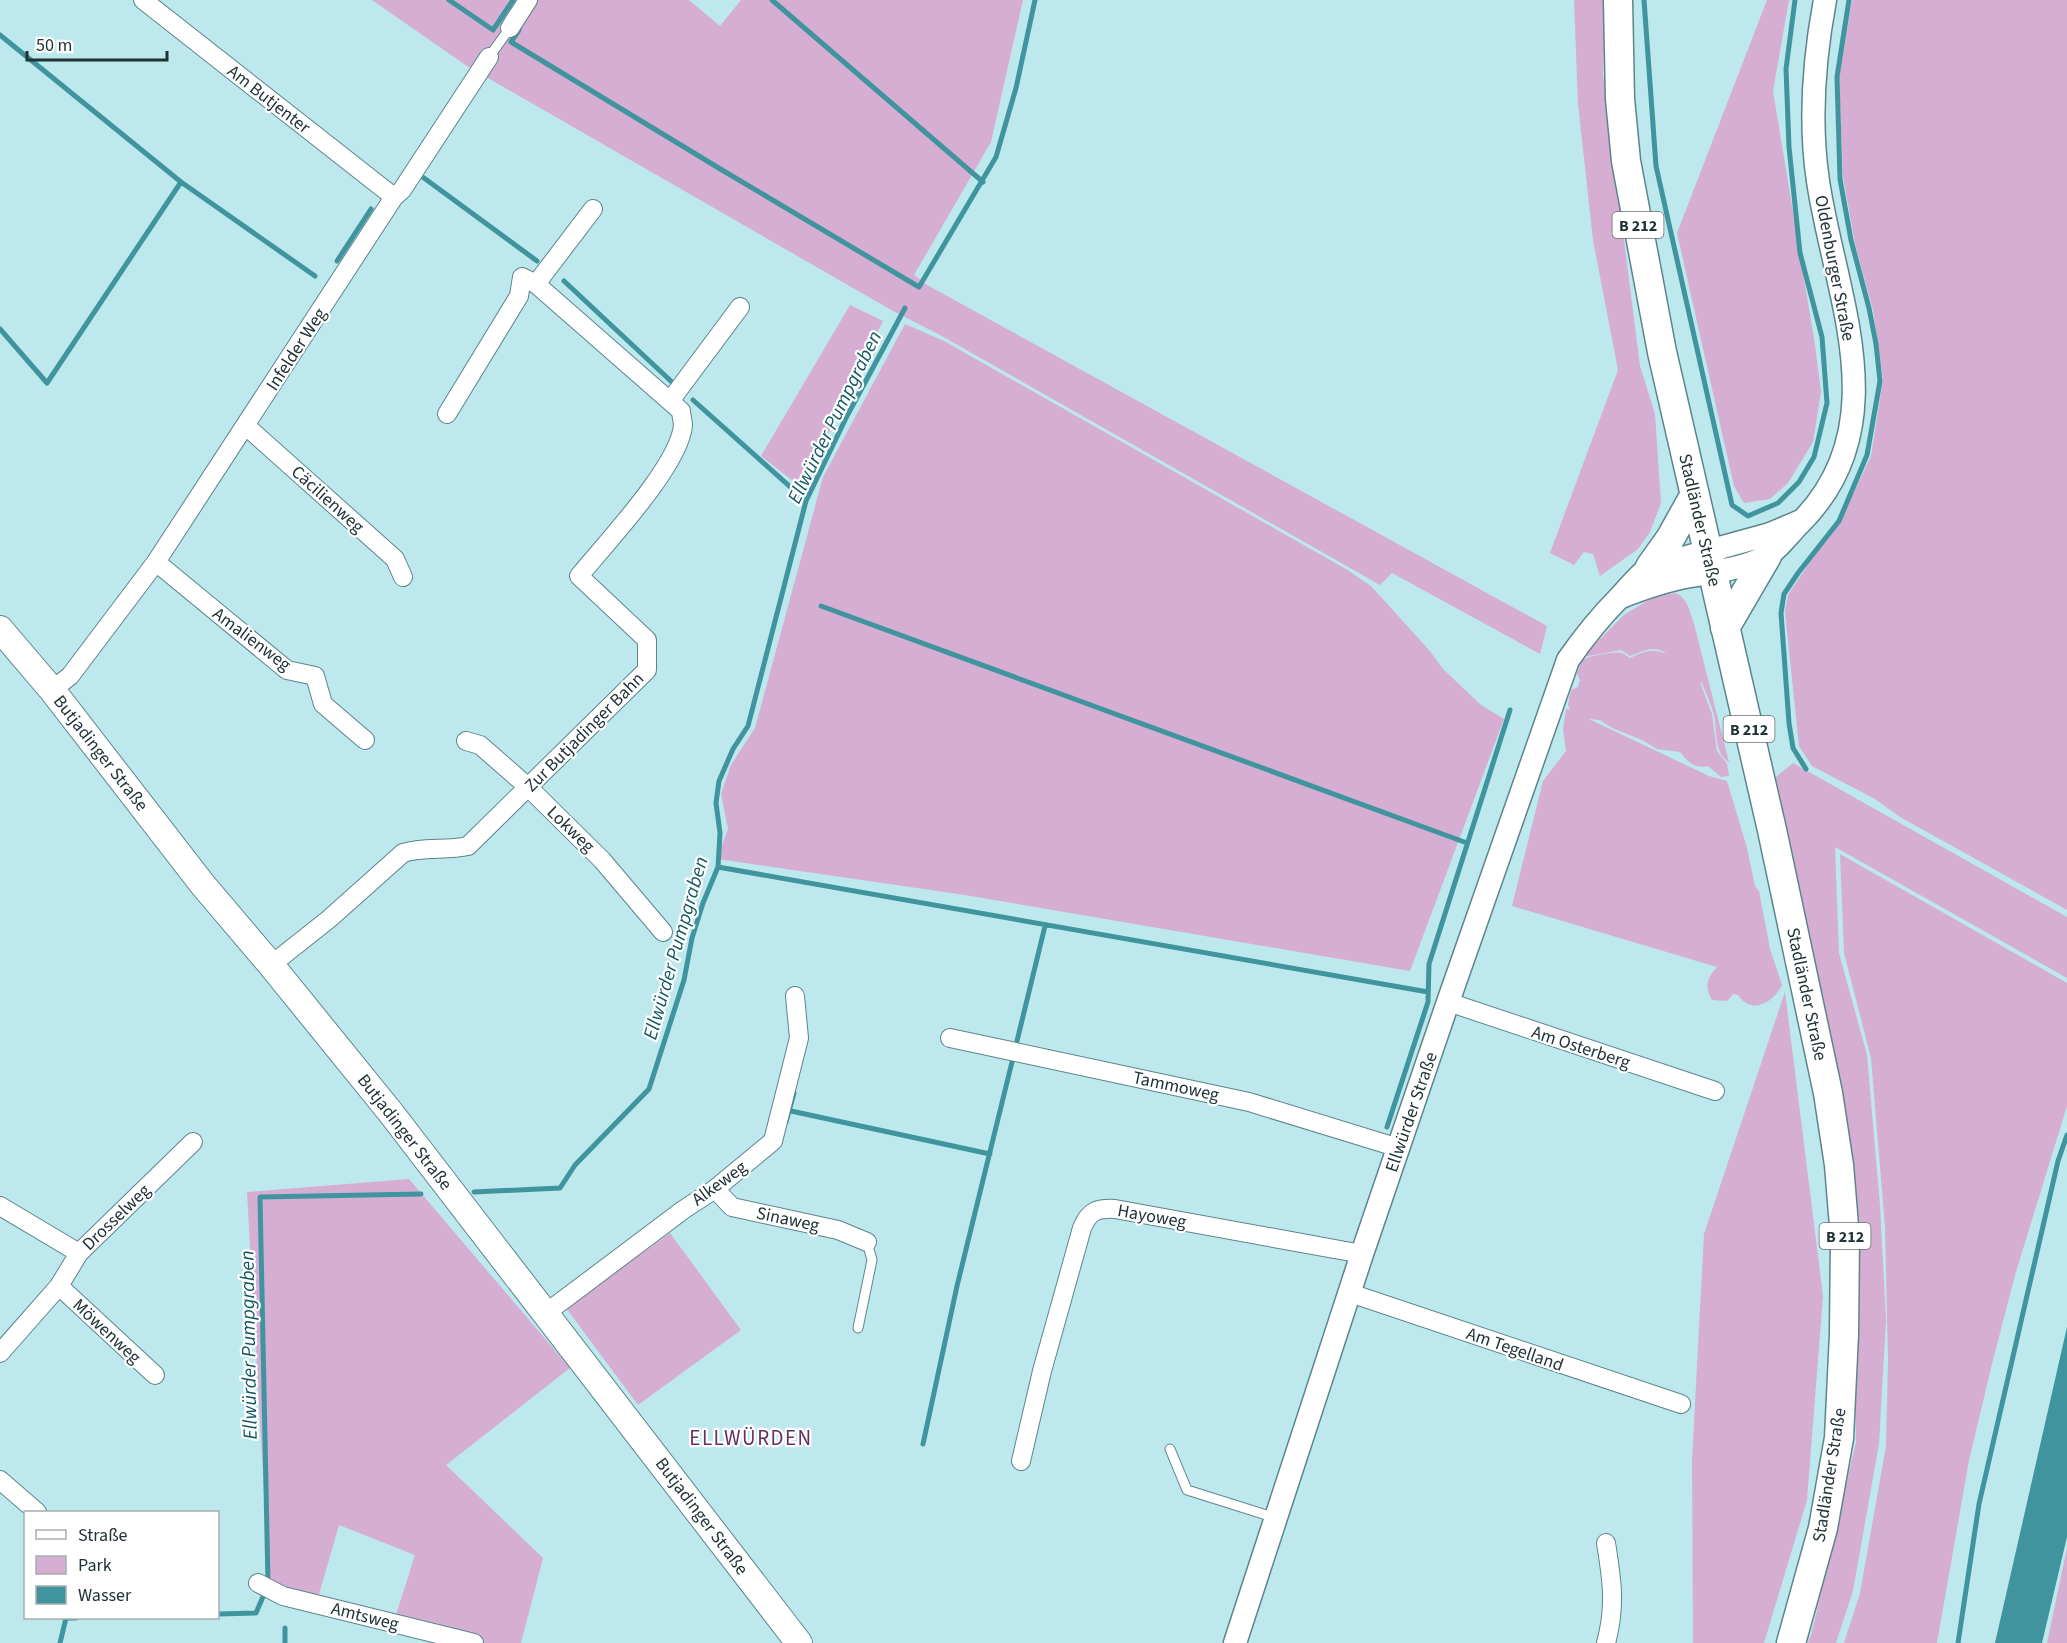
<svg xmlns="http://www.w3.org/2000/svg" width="2067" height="1643" font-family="'Source Sans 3',sans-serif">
	<rect width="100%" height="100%" fill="#bde8ee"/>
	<path fill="#d6add3" d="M 372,0 L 689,0 L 720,26 L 741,0 L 1023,0 L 991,142 L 914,275 L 927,285 L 1547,626 L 1540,654 L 1392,573 L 1380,585 L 940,335 L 893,311 L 467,66 Z
		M 1574,0 L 1606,0 L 1603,74 L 1640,366 L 1655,414 L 1661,503 L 1650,532 L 1638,549 L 1600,576 L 1593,554 L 1584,552 L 1574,565 L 1550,553 L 1618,370 L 1593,240 L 1578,104 Z
		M 1767,0 L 1789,0 L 1773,91 L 1815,345 L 1821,392 L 1813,442 L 1788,483 L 1770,499 L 1744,503 L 1734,486 L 1677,233 Z
		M 1852,0 L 2067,0 L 2067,910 L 1900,817 L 1875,799 L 1812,766 L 1799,746 L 1785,612 L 1788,595 L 1815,554 L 1840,522 L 1871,456 L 1883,379 L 1873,310 L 1855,244 L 1843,176 L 1839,78 Z
		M 850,305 L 883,321 L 802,488 L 761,456 Z
		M 905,324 L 944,341 L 1346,569 L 1371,586 L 1429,650 L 1443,669 L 1481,705 L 1504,719 L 1410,971 L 965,895 L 717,859 L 728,829 L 721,794 L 731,765 L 755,728 L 823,477 Z
		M 1676,593 C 1688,599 1690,612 1694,624 L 1729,762 C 1714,754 1717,729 1714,715 C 1711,704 1706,693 1702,683 L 1700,682 L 1712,714 L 1717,751 L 1727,764 L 1729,776 L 1721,777 L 1708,766 C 1694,769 1688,762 1680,752 L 1657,749 L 1642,740 L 1612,728 L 1600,720 L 1589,719 L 1709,776 L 1727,781 L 1747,848 L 1755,886 L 1759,891 L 1770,949 L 1782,985 C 1774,1003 1751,1015 1738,995 L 1733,994 L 1727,1001 L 1712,1000 C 1704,986 1707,978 1717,967 L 1512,906 L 1543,781 L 1566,751 L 1563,729 L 1566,709 L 1570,710 L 1568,705 L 1571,690 L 1578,687 L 1580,680 L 1577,674 C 1579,669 1579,664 1583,660 C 1587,656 1615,651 1622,653 C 1623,653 1628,657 1630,658 C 1645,651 1652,648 1667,654 C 1655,644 1643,651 1630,656 L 1621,650 L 1582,657 L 1624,615 L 1655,596 Z
		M 1793,763 L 2067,917 L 2067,978 L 1835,847 L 1839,953 L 1867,1055 L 1880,1205 L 1886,1320 L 1879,1444 L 1853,1591 L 1836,1643 L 1808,1643 L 1812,1632 L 1856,1442 L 1854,1294 L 1860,1227 L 1847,1122 L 1771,781 Z
		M 1840,854 L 2067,983 L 2067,1106 L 2015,1275 L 1992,1364 L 1969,1460 L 1937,1643 L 1844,1643 L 1860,1593 L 1886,1446 L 1888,1360 L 1885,1227 L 1871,1058 L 1844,953 Z
		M 1785,992 L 1823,1296 L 1807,1500 L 1764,1643 L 1693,1643 L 1692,1460 L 1704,1234 Z
		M 409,1179 L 570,1368 L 446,1465 L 543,1558 L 521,1643 L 478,1643 L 393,1624 L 415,1555 L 339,1525 L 318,1598 L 269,1580 L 247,1192 Z
		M 670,1233 L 741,1330 L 638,1405 L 566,1308 Z
		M 2067,1548 L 2067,1643 L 2047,1643 Z"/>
	<path fill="#40949e" d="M 2067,1327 L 2067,1537 L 2042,1643 L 1995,1643 Z"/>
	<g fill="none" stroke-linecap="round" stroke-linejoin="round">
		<path stroke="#40949e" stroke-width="5" d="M 449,0 L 493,30 L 513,0
			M 772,0 L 983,182
			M 1644,0 L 1656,166 L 1732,505 L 1748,516 L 1778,503 L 1799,482 L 1814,457 L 1827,403 L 1822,337 L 1800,253 L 1789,147 L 1786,69 L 1795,0
			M 519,30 L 511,42 L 722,170 L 919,287 L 996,157 L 1016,88 L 1035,0
			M 0,35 L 181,182
			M 424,178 L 537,261
			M 337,261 L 371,209
			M 564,281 L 673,383
			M 0,329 L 47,383 L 181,182 L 315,276
			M 693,400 L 806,501
			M 821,606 L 1467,843
			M 1806,769 L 1793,748 L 1789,723 L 1781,613 L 1784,594 L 1798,573 L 1839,521 L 1867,455 L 1880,381 L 1876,344 L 1869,308 L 1851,240 L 1840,179 L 1837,77 L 1849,0
			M 718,867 L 1428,992
			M 1017,1041 L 1045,926
			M 791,1111 L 990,1154
			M 786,1122 L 794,1093
			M 1387,1127 L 1428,1002 L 1429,964 L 1510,710
			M 474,1192 L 560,1188 L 575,1165 L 649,1089 L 684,980 L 692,938 L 703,903 L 718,867 L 720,833 L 716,803 L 719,781 L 733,749 L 748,726 L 806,501 L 847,416 L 905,308
			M 923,1444 L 957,1286 L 1012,1062
			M 268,1583 L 260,1197 L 421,1194
			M 218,1614 L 256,1613 L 265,1592
			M 285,1628 L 285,1643
			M 60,1643 L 66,1618 L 76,1618
			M 1958,1643 L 1979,1504 L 2058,1161 L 2067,1135"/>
		<g stroke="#5c858a" stroke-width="11">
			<path id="service" d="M 489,57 L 510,28
				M 858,1328 L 872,1260 L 867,1242
				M 1170,1449 L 1187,1490 L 1276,1518"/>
		</g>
		<g stroke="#5c858a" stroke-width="20">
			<path id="minor" d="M 143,0 L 394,197
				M 510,28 L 528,0
				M 536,284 L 593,209
				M 670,401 L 740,307
				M 246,426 L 395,559 L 403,577
				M 156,562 L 287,670 L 315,676 L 323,704 L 365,740
				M 52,690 L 70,676 L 156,562 L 394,197 L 402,190 L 489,57
				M 466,741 L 480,745 L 528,787 L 602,860 L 663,932
				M 271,965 L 329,919 L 403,853 C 423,846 446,851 468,846 L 647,670 L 647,640 L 579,576 C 606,543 680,465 683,425 C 683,421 681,415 681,411 L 536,284 L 522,277 L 519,296 L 447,414
				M 1448,1002 L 1715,1091
				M 950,1038 L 1249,1102 L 1399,1148
				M 715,1189 L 732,1207 L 838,1230 L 867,1242
				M 0,1206 L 79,1253
				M 59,1286 L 155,1375
				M 1350,1293 L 1681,1404
				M 546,1313 L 683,1210 L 715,1189 L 773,1141 L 799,1038 L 795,996
				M 0,1353 L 59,1286 L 79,1253 L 193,1142
				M 1021,1461 L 1042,1371 L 1082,1228 C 1089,1211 1097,1208 1115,1209 L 1362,1254
				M 0,1480 L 37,1512
				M 1606,1543 C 1612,1580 1616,1606 1606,1643
				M 258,1583 L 283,1596 L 474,1643"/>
		</g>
		<g stroke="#5c858a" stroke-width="25">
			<path id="tertiary" d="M 1621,597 C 1644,588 1667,580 1691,576 C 1715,571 1743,569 1765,557 C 1777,551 1791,531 1801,522 C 1898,424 1835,296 1818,181 C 1809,121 1814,59 1825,0
				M 1235,1643 L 1362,1254 L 1448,1002 L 1568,660 C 1584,637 1600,617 1619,598 C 1630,587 1637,576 1650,567 L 1770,534 L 1801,521"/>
		</g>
		<g stroke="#5c858a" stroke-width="28">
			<path id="secondary" d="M 0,629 L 52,690 L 203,885 L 271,965 L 391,1113 L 799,1643"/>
		</g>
		<g stroke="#5c858a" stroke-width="31">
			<path id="primary" d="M 1618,0 L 1620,99 L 1626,161 L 1662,352 L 1772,830 L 1828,1093 L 1839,1165 L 1845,1238 L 1844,1334 L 1839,1438 L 1823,1528 L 1791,1643
				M 1650,567 L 1670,539 L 1694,496
				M 1725,628 L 1767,556"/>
		</g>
		<use href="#service" stroke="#fff" stroke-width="9"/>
		<use href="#minor" stroke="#fff" stroke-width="18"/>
		<use href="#tertiary" stroke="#fff" stroke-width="22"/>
		<use href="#secondary" stroke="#fff" stroke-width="26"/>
		<use href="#primary" stroke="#fff" stroke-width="28"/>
	</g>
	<g text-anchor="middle" stroke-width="4.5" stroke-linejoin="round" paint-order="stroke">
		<g fill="#fff" stroke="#647072" stroke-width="1.5">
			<rect x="1612.5" y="212" width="51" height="26" rx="4.5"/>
			<rect x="1723.5" y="716" width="51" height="26" rx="4.5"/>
			<rect x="1819.5" y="1223" width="51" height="26" rx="4.5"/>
		</g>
		<g font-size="16" font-weight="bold" fill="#213335">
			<text x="1638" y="231">B 212</text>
			<text x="1749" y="735">B 212</text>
			<text x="1845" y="1242">B 212</text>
		</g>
		<g font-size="18" fill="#213335" stroke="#fff">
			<text transform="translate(269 99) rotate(38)" y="6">Am Butjenter</text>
			<text transform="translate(1835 268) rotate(79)" y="6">Oldenburger Straße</text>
			<text transform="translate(296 349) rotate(-57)" y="6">Infelder Weg</text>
			<text transform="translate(328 499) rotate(42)" y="6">Cäcilienweg</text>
			<text transform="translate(1700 520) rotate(77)" y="6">Stadländer Straße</text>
			<text transform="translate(252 639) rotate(37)" y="6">Amalienweg</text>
			<text transform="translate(584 732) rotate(-45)" y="6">Zur Butjadinger Bahn</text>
			<text transform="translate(101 753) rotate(52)" y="6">Butjadinger Straße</text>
			<text transform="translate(571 829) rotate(44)" y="6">Lokweg</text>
			<text transform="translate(1807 994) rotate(78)" y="6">Stadländer Straße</text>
			<text transform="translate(1581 1047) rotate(18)" y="6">Am Osterberg</text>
			<text transform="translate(1176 1086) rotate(12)" y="6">Tammoweg</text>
			<text transform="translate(1411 1112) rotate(-71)" y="6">Ellwürder Straße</text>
			<text transform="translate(405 1132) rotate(52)" y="6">Butjadinger Straße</text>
			<text transform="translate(719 1183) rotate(-36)" y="6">Alkeweg</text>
			<text transform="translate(1152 1216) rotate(10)" y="6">Hayoweg</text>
			<text transform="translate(116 1217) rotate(-44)" y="6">Drosselweg</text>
			<text transform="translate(788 1219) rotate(12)" y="6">Sinaweg</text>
			<text transform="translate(107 1331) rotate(43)" y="6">Möwenweg</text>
			<text transform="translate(1515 1349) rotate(19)" y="6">Am Tegelland</text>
			<text transform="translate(1829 1475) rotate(-81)" y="6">Stadländer Straße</text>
			<text transform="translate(702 1516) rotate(53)" y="6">Butjadinger Straße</text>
			<text transform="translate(365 1616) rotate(14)" y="6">Amtsweg</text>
		</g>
		<g font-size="20" font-style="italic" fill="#105860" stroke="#fff">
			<text transform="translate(834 417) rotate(-64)" y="7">Ellwürder Pumpgraben</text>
			<text transform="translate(675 948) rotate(-74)" y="7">Ellwürder Pumpgraben</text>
			<text transform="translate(248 1345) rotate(-91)" y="7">Ellwürder Pumpgraben</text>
		</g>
		<g font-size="21" letter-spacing="1.5" fill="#633162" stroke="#fff">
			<text x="751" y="1445">ELLWÜRDEN</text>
		</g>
	</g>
	<rect x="24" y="1511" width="195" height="108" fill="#ffffff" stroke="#a6adae" stroke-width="1.5"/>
	<rect x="36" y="1530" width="30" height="9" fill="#ffffff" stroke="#a6adae" stroke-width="1.5"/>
	<text x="78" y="1541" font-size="18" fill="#213335">Straße</text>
	<rect x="36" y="1556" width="30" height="18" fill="#d6add3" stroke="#a6adae" stroke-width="1.5"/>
	<text x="78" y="1571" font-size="18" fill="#213335">Park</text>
	<rect x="36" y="1586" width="30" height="18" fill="#40949e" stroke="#a6adae" stroke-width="1.5"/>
	<text x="78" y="1601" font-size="18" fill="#213335">Wasser</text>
	<path d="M27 51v9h140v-9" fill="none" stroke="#213335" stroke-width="3"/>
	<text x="36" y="51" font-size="18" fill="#213335" stroke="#ffffff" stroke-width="4.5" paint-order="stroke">50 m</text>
</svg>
